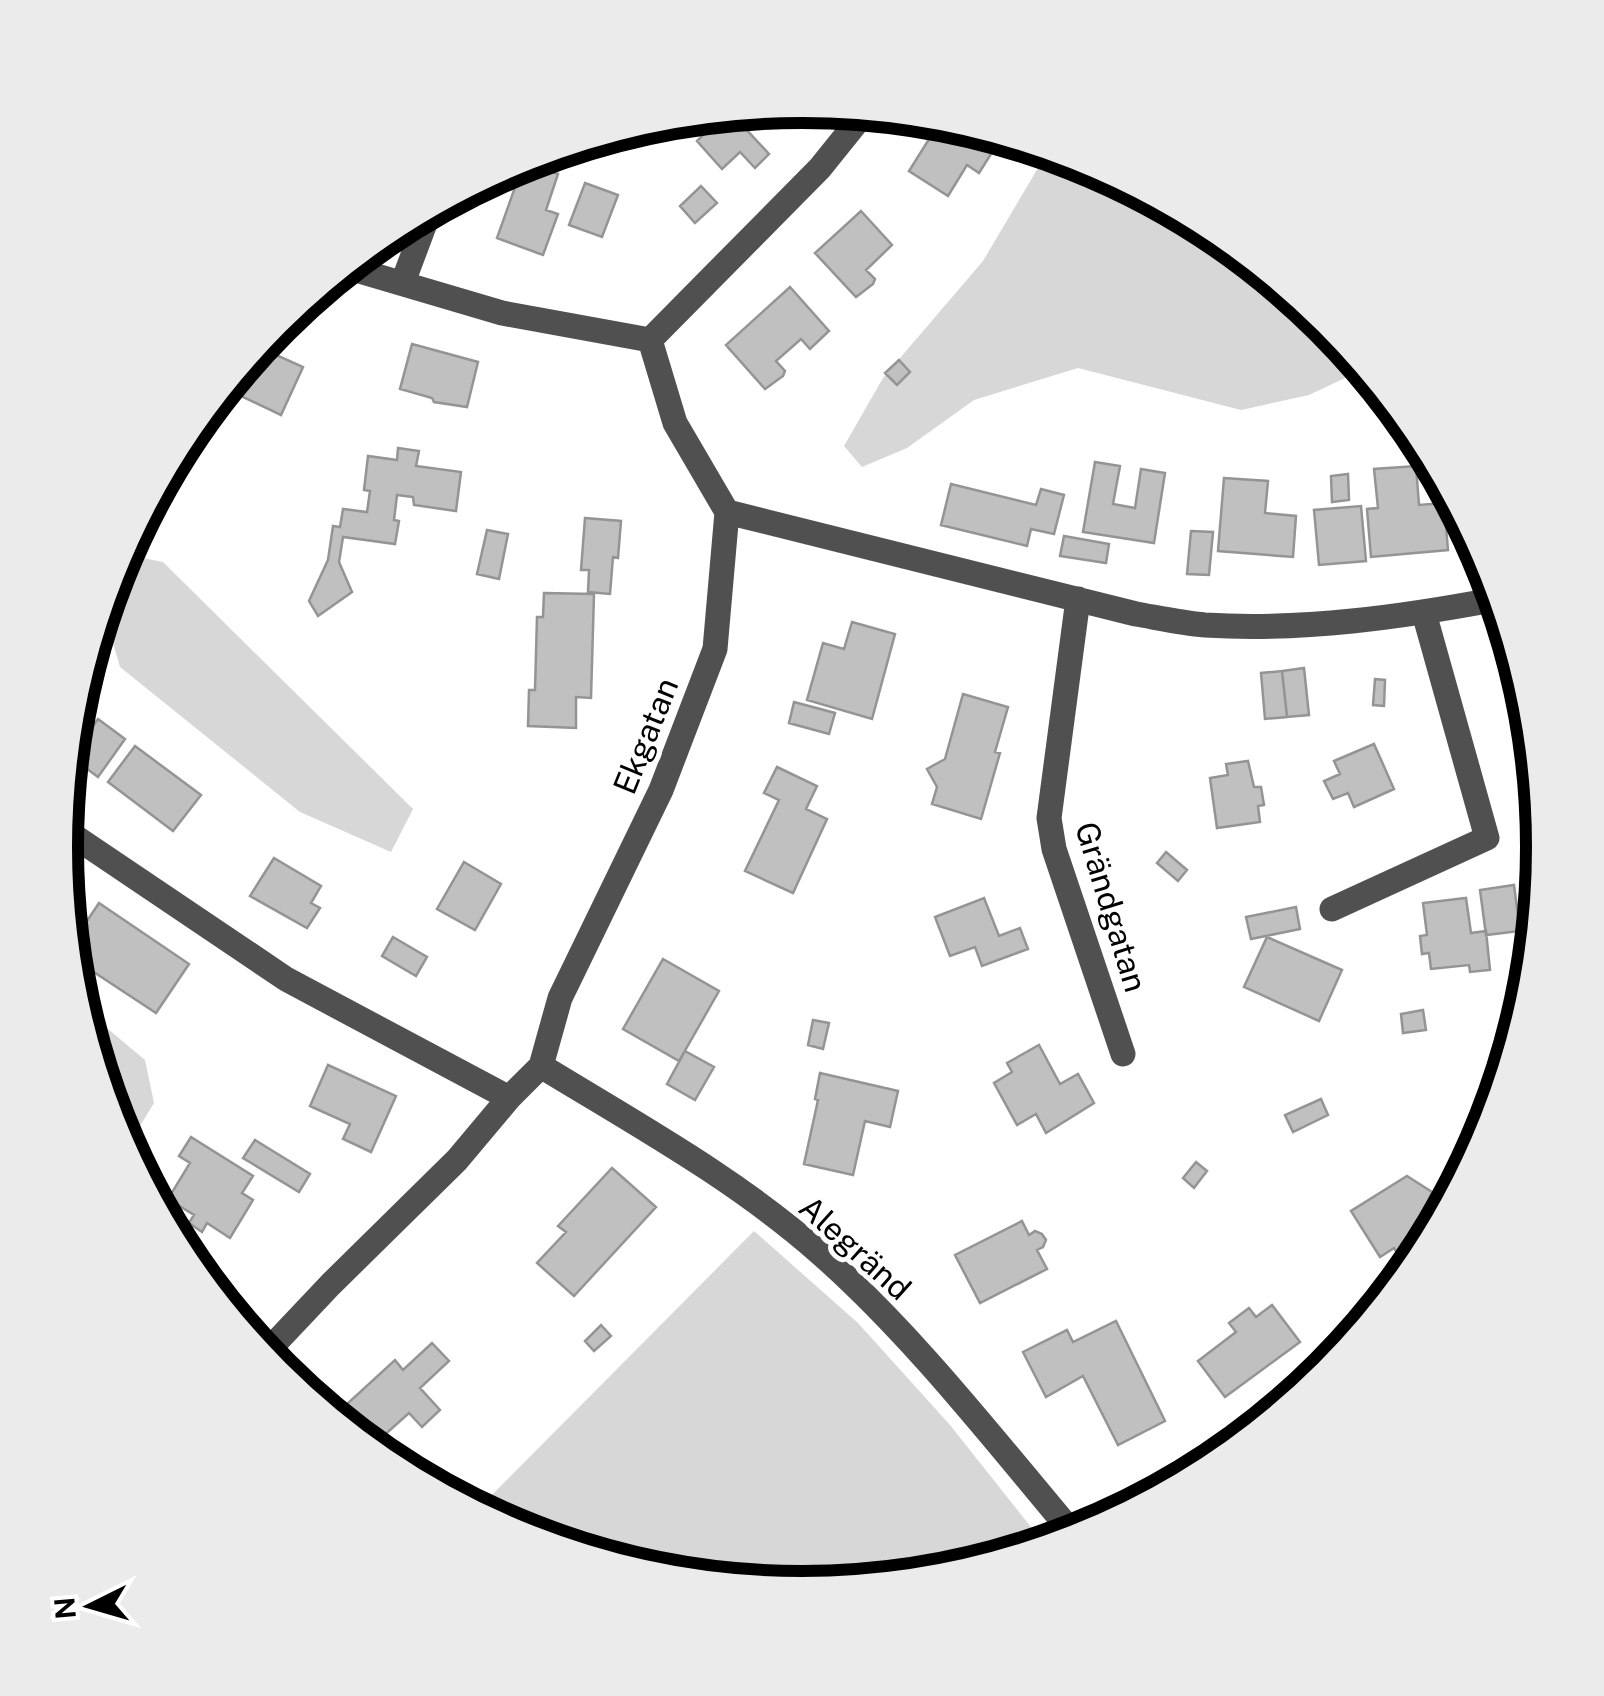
<svg xmlns="http://www.w3.org/2000/svg" width="1604" height="1696" font-family="'Public Sans',sans-serif">
	<rect width="100%" height="100%" fill="#fff"/>
	<path fill="#d7d7d7" d="M 1048,151 C 1166,187 1286,274 1364,369 L 1309,395 L 1241,410 L 1078,368 L 974,400 L 907,448 L 862,467 L 844,446 L 883,378 L 983,261 Z
		M 122,554 L 163,562 L 413,809 L 391,852 L 300,812 L 120,667 L 103,608 Z
		M 77,1003 L 145,1060 L 154,1103 L 126,1149 L 116,1131 Z
		M 754,1231 L 858,1323 L 950,1425 L 1046,1546 C 1013,1556 978,1570 944,1576 C 788,1602 617,1587 476,1511 Z"/>
	<path fill="#c0c0c0" stroke="#949494" stroke-width="2.5" d="M 736,113 L 744,121 L 744,127 L 769,154 L 755,168 L 740,152 L 722,169 L 697,141 L 710,128 L 699,116 Z
		M 941,120 L 972,128 L 996,146 L 979,173 L 967,165 L 948,196 L 909,171 Z
		M 524,162 L 558,174 L 546,210 L 558,214 L 543,255 L 497,238 Z
		M 585,183 L 618,195 L 602,237 L 569,225 Z
		M 701,186 L 717,203 L 695,223 L 680,206 Z
		M 861,211 L 892,245 L 866,270 L 875,279 L 873,284 L 856,297 L 815,253 Z
		M 790,287 L 829,331 L 810,349 L 801,339 L 776,361 L 785,371 L 783,376 L 765,389 L 726,345 Z
		M 412,344 L 478,362 L 467,407 L 434,402 L 432,398 L 400,389 Z
		M 263,349 L 303,367 L 281,415 L 224,388 L 253,353 L 260,356 Z
		M 899,360 L 910,372 L 897,385 L 885,373 Z
		M 398,448 L 419,451 L 416,466 L 461,472 L 456,511 L 414,505 L 413,497 L 397,495 L 394,520 L 399,521 L 395,544 L 343,537 L 339,562 L 352,592 L 318,616 L 309,601 L 328,560 L 333,526 L 340,527 L 343,509 L 367,512 L 370,491 L 364,490 L 368,456 L 397,460 Z
		M 1095,462 L 1120,466 L 1113,504 L 1135,508 L 1141,469 L 1165,473 L 1154,543 L 1083,532 Z
		M 1416,466 L 1419,505 L 1444,503 L 1448,550 L 1371,557 L 1367,509 L 1378,508 L 1374,469 Z
		M 1348,474 L 1349,500 L 1332,502 L 1331,476 Z
		M 1224,478 L 1268,481 L 1265,513 L 1296,516 L 1293,557 L 1218,551 Z
		M 951,484 L 1036,505 L 1041,489 L 1064,495 L 1054,534 L 1031,529 L 1027,546 L 941,525 Z
		M 1361,506 L 1366,561 L 1319,565 L 1314,510 Z
		M 585,518 L 621,521 L 618,558 L 613,557 L 610,594 L 588,592 L 589,570 L 581,570 Z
		M 487,530 L 508,534 L 499,579 L 477,574 Z
		M 1191,531 L 1213,532 L 1209,575 L 1187,574 Z
		M 1064,536 L 1109,544 L 1106,563 L 1060,556 Z
		M 544,593 L 594,594 L 591,698 L 576,697 L 576,728 L 528,726 L 529,690 L 535,690 L 537,617 L 543,617 Z
		M 852,622 L 895,634 L 872,719 L 807,700 L 823,643 L 844,649 Z
		M 1516,658 L 1530,704 L 1533,733 L 1522,737 L 1499,663 Z
		M 1304,668 L 1309,715 L 1287,717 L 1282,671 Z
		M 1282,671 L 1287,717 L 1265,719 L 1261,673 Z
		M 1375,679 L 1385,680 L 1384,706 L 1373,705 Z
		M 963,694 L 1008,707 L 995,752 L 1000,753 L 981,819 L 932,804 L 937,787 L 927,769 L 945,759 Z
		M 794,702 L 835,713 L 829,734 L 789,723 Z
		M 98,719 L 125,739 L 98,777 L 71,757 Z
		M 1374,744 L 1394,789 L 1354,807 L 1348,793 L 1333,799 L 1324,781 L 1340,774 L 1334,761 Z
		M 135,746 L 201,795 L 173,831 L 108,782 Z
		M 1248,761 L 1254,787 L 1261,787 L 1264,805 L 1258,806 L 1260,822 L 1217,828 L 1210,778 L 1228,775 L 1226,764 Z
		M 777,767 L 817,786 L 806,809 L 827,819 L 793,893 L 745,871 L 779,800 L 764,793 Z
		M 1166,852 L 1187,870 L 1178,881 L 1157,863 Z
		M 274,858 L 321,886 L 311,903 L 320,908 L 307,928 L 250,896 Z
		M 464,862 L 501,884 L 475,930 L 437,909 Z
		M 1514,885 L 1520,931 L 1486,935 L 1480,890 Z
		M 984,898 L 999,936 L 1020,928 L 1028,949 L 982,966 L 975,947 L 950,956 L 935,917 Z
		M 1466,898 L 1471,933 L 1486,931 L 1490,970 L 1470,972 L 1469,965 L 1431,969 L 1429,953 L 1422,954 L 1420,936 L 1427,935 L 1423,903 Z
		M 99,903 L 189,964 L 156,1013 L 71,957 L 70,946 Z
		M 1296,907 L 1300,929 L 1251,939 L 1246,917 Z
		M 393,937 L 427,957 L 416,976 L 382,956 Z
		M 1267,937 L 1342,970 L 1319,1021 L 1244,987 Z
		M 663,959 L 719,991 L 679,1061 L 623,1029 Z
		M 1423,1010 L 1426,1030 L 1403,1033 L 1401,1014 Z
		M 813,1020 L 829,1023 L 823,1049 L 808,1045 Z
		M 1039,1045 L 1060,1084 L 1078,1074 L 1094,1103 L 1046,1133 L 1036,1114 L 1017,1125 L 994,1083 L 1012,1072 L 1007,1063 Z
		M 685,1051 L 714,1067 L 695,1100 L 667,1084 Z
		M 328,1065 L 396,1096 L 371,1152 L 343,1139 L 350,1124 L 310,1106 Z
		M 820,1073 L 898,1091 L 890,1127 L 865,1121 L 853,1175 L 804,1164 L 818,1100 L 815,1099 Z
		M 1321,1099 L 1328,1115 L 1293,1132 L 1285,1115 Z
		M 191,1137 L 253,1176 L 242,1193 L 253,1200 L 230,1238 L 207,1223 L 202,1232 L 189,1223 L 194,1215 L 168,1199 L 190,1163 L 179,1156 Z
		M 255,1140 L 310,1174 L 299,1192 L 243,1158 Z
		M 1196,1162 L 1207,1171 L 1194,1188 L 1183,1178 Z
		M 612,1168 L 656,1207 L 574,1296 L 537,1263 L 566,1232 L 558,1226 Z
		M 1407,1176 L 1432,1192 L 1426,1206 L 1436,1222 L 1430,1226 L 1434,1232 L 1409,1273 L 1394,1248 L 1380,1257 L 1351,1211 Z
		M 1022,1221 L 1029,1235 L 1035,1231 L 1042,1234 L 1046,1240 L 1043,1247 L 1037,1250 L 1047,1269 L 980,1303 L 955,1255 Z
		M 1272,1305 L 1300,1342 L 1225,1397 L 1198,1361 L 1236,1332 L 1229,1323 L 1249,1308 L 1256,1317 Z
		M 1116,1321 L 1165,1421 L 1118,1445 L 1083,1376 L 1046,1397 L 1023,1352 L 1067,1330 L 1073,1342 Z
		M 601,1325 L 611,1336 L 594,1351 L 585,1341 Z
		M 432,1343 L 449,1361 L 420,1388 L 440,1410 L 422,1427 L 409,1413 L 381,1438 L 414,1469 L 412,1471 L 422,1482 L 389,1465 L 325,1411 L 333,1417 L 395,1360 L 403,1370 Z"/>
	<g fill="none" stroke-linecap="round" stroke-linejoin="round">
		<path stroke="#505050" stroke-width="25" d="M 346,267 L 502,313 L 650,340
			M 403,282 L 430,210
			M 727,512 L 1136,614 C 1159,618 1182,623 1205,625 C 1303,631 1402,617 1498,599
			M 1078,599 L 1049,818 L 1054,849 L 1123,1054
			M 62,828 L 286,979 L 509,1098
			M 1332,909 L 1487,838 L 1424,613
			M 541,1066 C 636,1124 736,1179 820,1253 C 915,1337 994,1440 1076,1537
			M 263,1356 L 331,1284 L 457,1160 L 509,1098 L 541,1066 L 560,998 L 661,790 L 715,649 L 727,512 L 675,423 L 650,340 L 820,168 L 865,112"/>
	</g>
	<g text-anchor="middle" stroke-width="10" stroke-linejoin="round" paint-order="stroke">
		<g font-size="32" fill="#000" stroke="#fff">
			<text transform="translate(646 736) rotate(-68)" y="11">Ekgatan</text>
			<text transform="translate(1111 907) rotate(73)" y="11">Grändgatan</text>
			<text transform="translate(855 1248) rotate(42)" y="11">Alegränd</text>
		</g>
	</g>
	<path d="M0 0H1604V1696H0ZM78 847a724 724 0 1 1 1448 0a724 724 0 1 1-1448 0Z" fill="#ebebeb" fill-rule="evenodd"/>
	<path fill="none" stroke="#000" stroke-width="12" d="M78 847a724 724 0 1 1 1448 0a724 724 0 1 1-1448 0Z"/>
	<g transform="translate(90 1606) rotate(265)" stroke="#ffffff" stroke-width="8" paint-order="stroke">
	<path d="M0-8L18 38L0 25L-18 38Z" fill="#000000"/>
	<text y="-15" font-size="28" font-weight="bold" text-anchor="middle" fill="#000000">N</text>
	</g>
</svg>
